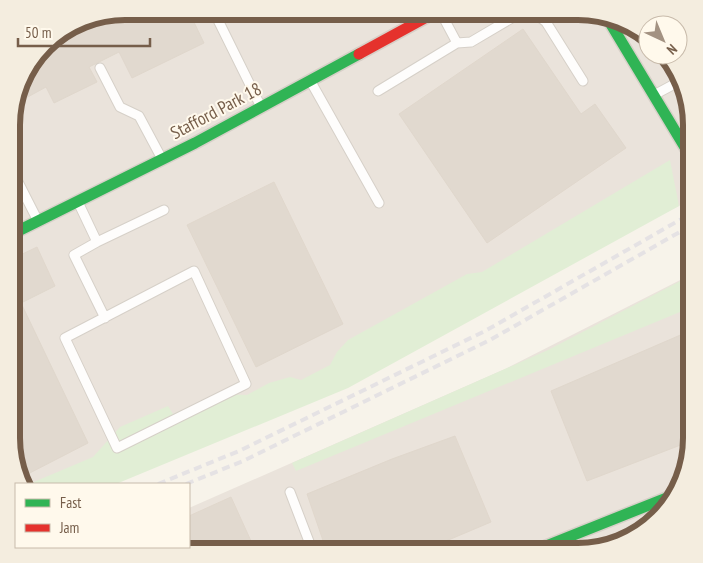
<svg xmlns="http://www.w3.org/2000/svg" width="703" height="563" font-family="'PT Sans Narrow',sans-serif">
	<rect width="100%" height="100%" fill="#f7f3ea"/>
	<path fill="#eae3db" d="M 586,11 L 622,20 L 648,37 L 648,55 L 666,55 L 683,81 L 692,125 L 692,197 L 679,206 L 110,484 L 22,484 L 12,446 L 12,110 L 26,68 L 88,17 Z
		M 692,274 L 691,446 L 683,482 L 659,518 L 622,543 L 578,552 L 117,552 L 99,547 L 189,547 L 189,508 L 505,369 Z"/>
	<path fill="#e1eed5" d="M 670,160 L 679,206 L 348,388 L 116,484 L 29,484 L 93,457 L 120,427 L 168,406 L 173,414 L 217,394 L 247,395 L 269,383 L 290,377 L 301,380 L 330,365 L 337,352 L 348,340 L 467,274 L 482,272 Z
		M 692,275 L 692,307 L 296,471 L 292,463 L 548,350 Z"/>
	<path fill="#e1d9cf" stroke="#e0d7cc" d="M 191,16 L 204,43 L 132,78 L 119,52 L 89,67 L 97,82 L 54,103 L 46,87 L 24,99 L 19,89 L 26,68 L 50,39 L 88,17 Z
		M 523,29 L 581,114 L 595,104 L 626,148 L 487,243 L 399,114 Z
		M 274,182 L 343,324 L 256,367 L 187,225 Z
		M 37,247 L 55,286 L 21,303 L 88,443 L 20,478 L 12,446 L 12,259 Z
		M 692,330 L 691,441 L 587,481 L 551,391 Z
		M 455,436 L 491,522 L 420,552 L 327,552 L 307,494 L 392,459 Z
		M 231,497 L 256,552 L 189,552 L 189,516 Z"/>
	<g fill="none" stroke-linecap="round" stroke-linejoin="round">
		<g stroke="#d6d0c8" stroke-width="11">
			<path id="lane" d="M 526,12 L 534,13 L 546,22 L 583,81
				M 441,13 L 457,43 L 471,42 L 522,12
				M 216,16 L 261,107
				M 100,68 L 120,107 L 139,116 L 162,159
				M 311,82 L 379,203
				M 378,91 L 457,43
				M 654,95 L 682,80
				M 12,170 L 38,221
				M 78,202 L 97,242 L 74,255 L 105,318
				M 97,242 L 164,210
				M 194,271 L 246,384 L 117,448 L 65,338 Z
				M 290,492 L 313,552"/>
		</g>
		<g stroke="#d7d0c8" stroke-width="14">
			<path id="fast" d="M 606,16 L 692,159
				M 12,234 L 195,143 L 359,54
				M 531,552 L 674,495"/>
		</g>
		<g stroke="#d7d0c8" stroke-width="14">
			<path id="jam" d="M 359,54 L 434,13"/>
		</g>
		<path stroke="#d8d1cb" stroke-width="3" stroke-dasharray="1 4" stroke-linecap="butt" d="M 580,12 L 586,21"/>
		<use href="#lane" stroke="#fefdfc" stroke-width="9"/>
		<use href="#fast" stroke="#30b455" stroke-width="11"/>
		<use href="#jam" stroke="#e5322d" stroke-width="11"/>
		<path stroke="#e5e2e4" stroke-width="4" stroke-dasharray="8 5" stroke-linecap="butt" d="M 158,484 L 239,451 L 485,331 L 692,213
			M 186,484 L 243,461 L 490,340 L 692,225"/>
	</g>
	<g text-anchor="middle" stroke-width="4" stroke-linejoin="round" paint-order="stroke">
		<g font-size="18" fill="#765e4a" stroke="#fff9ec">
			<text transform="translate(216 111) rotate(-28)" y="6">Stafford Park 18</text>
		</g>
	</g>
	<path d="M0 0H703V563H0ZM125 20H578A105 105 0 0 1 683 125V438A105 105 0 0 1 578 543H125A105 105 0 0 1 20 438V125A105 105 0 0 1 125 20Z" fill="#f4eddf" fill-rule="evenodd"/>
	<path fill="none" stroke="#765e4a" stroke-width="6" d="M125 20H578A105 105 0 0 1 683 125V438A105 105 0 0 1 578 543H125A105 105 0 0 1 20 438V125A105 105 0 0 1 125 20Z"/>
	<rect x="15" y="483" width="175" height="65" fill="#fff9ec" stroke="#c8bbab"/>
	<rect x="25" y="499" width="25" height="8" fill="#30b455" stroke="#c8bbab"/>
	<text x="60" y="508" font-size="15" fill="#765e4a">Fast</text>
	<rect x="25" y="524" width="25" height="8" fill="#e5322d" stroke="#c8bbab"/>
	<text x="60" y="533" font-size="15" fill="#765e4a">Jam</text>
	<g transform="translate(663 40) rotate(136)"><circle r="24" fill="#fff9ec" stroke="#c8bbab"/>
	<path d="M0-4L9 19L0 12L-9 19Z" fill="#a39282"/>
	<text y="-8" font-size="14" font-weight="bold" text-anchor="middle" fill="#765e4a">N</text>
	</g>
	<path d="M18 38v8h132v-8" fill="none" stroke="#765e4a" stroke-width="2.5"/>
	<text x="25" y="38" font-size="15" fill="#765e4a" stroke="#fff9ec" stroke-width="4" paint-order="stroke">50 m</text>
</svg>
